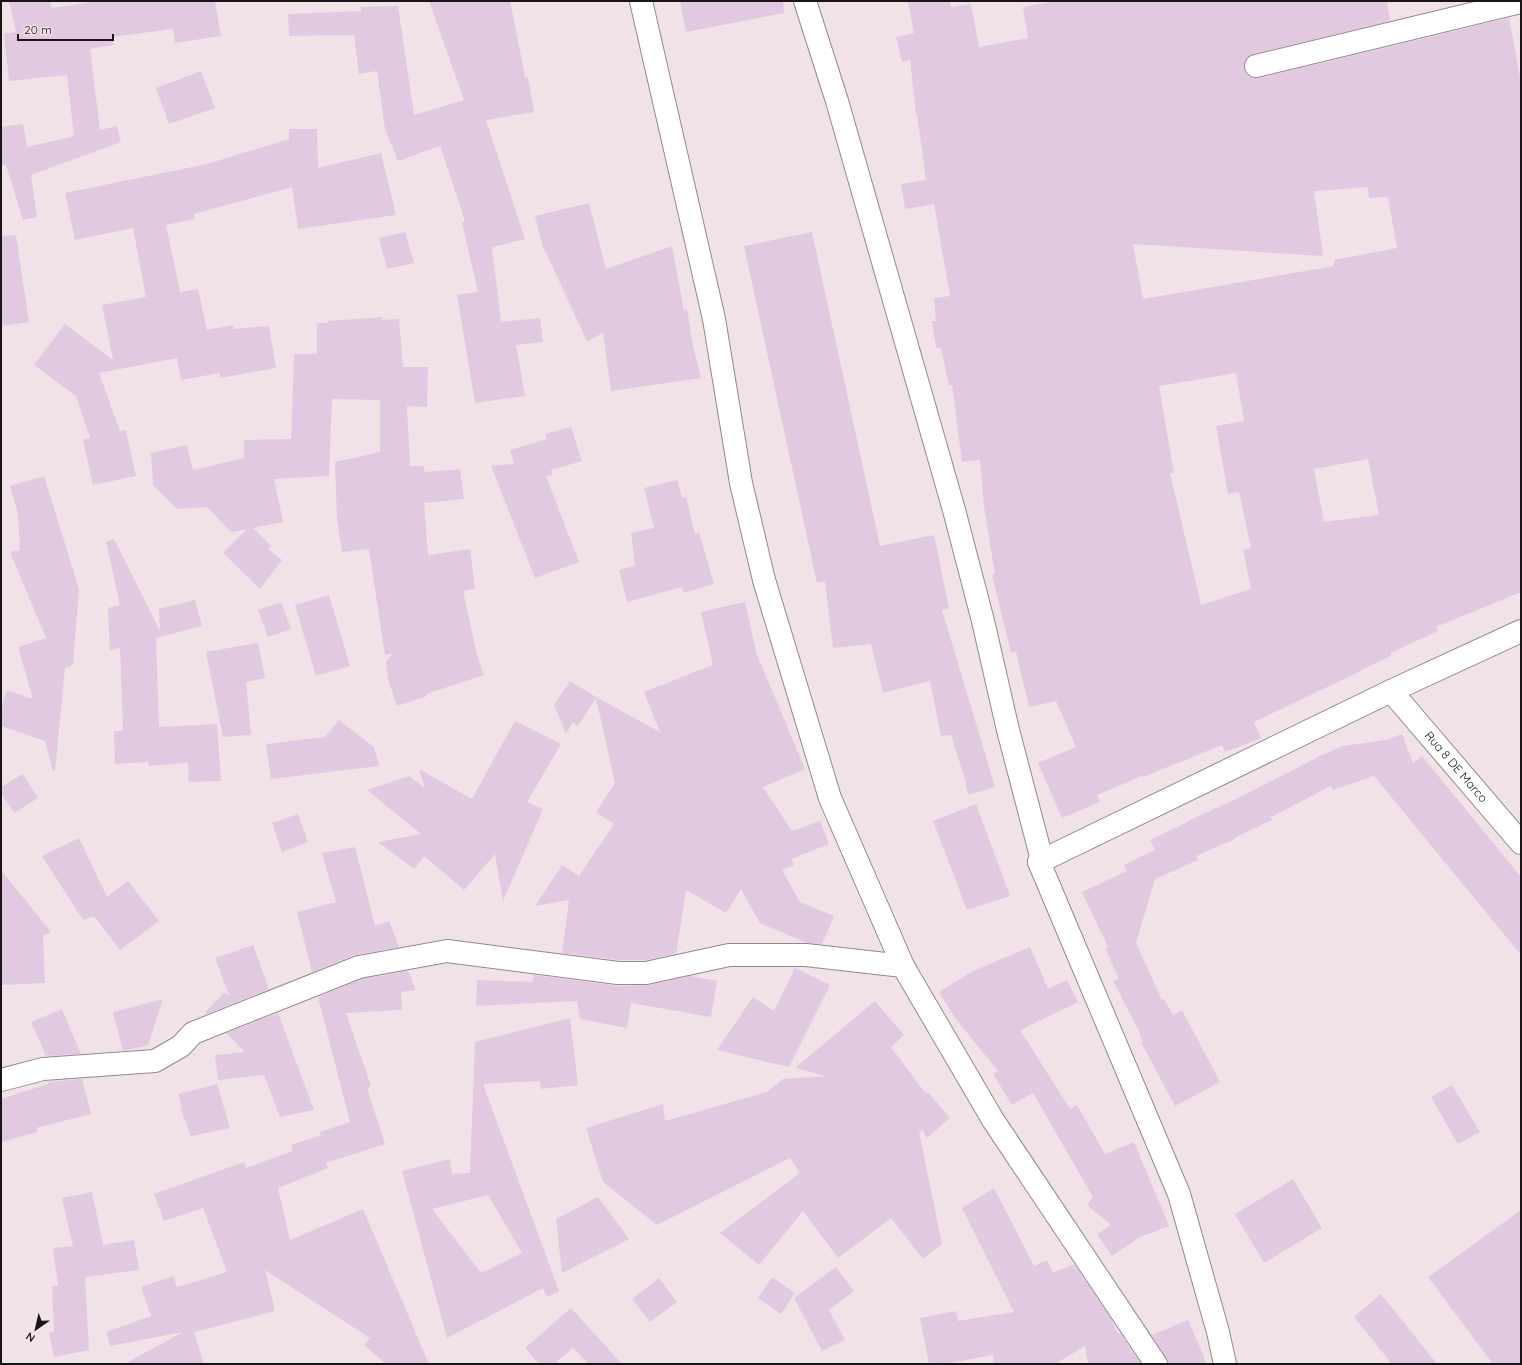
<svg xmlns="http://www.w3.org/2000/svg" width="1522" height="1365" font-family="Quicksand,sans-serif">
	<rect width="100%" height="100%" fill="#f0e2e7"/>
	<path fill="#e2c9e2" fill-rule="evenodd" d="M 9,1 L 50,1 L 52,8 L 98,1 L 215,1 L 221,36 L 175,43 L 173,29 L 112,37 L 114,45 L 90,49 L 100,130 L 117,126 L 121,142 L 31,175 L 37,217 L 23,220 L 6,165 L 1,165 L 1,127 L 23,124 L 27,147 L 74,136 L 67,75 L 9,81 L 4,34 L 16,32 Z
		M 429,1 L 510,1 L 525,77 L 528,77 L 534,112 L 486,120 L 525,239 L 492,247 L 501,322 L 540,318 L 543,342 L 516,345 L 525,396 L 475,403 L 457,295 L 478,292 L 462,222 L 465,221 L 440,146 L 398,161 L 385,129 L 377,71 L 359,74 L 354,35 L 289,36 L 288,14 L 361,11 L 361,7 L 398,6 L 414,115 L 464,100 Z
		M 680,1 L 783,1 L 784,13 L 686,32 Z
		M 908,1 L 950,1 L 951,7 L 971,4 L 979,47 L 1028,38 L 1023,7 L 1058,1 L 1387,1 L 1390,21 L 1253,54 L 1248,57 L 1244,63 L 1244,69 L 1247,75 L 1253,78 L 1259,78 L 1509,18 L 1521,82 L 1521,592 L 1436,627 L 1438,631 L 1390,653 L 1391,656 L 1361,670 L 1361,671 L 1254,722 L 1261,738 L 1225,752 L 1222,745 L 1143,777 L 1142,776 L 1097,795 L 1100,802 L 1062,818 L 1038,763 L 1076,747 L 1056,701 L 1029,707 L 1016,652 L 1011,653 L 992,575 L 995,574 L 984,507 L 980,460 L 962,462 L 952,385 L 949,385 L 941,348 L 936,348 L 932,321 L 936,321 L 934,298 L 950,296 L 934,204 L 905,209 L 901,184 L 926,180 L 917,114 L 916,115 L 910,60 L 902,62 L 896,37 L 914,33 ZM 1368,187 L 1369,198 L 1388,197 L 1397,248 L 1334,260 L 1334,266 L 1143,299 L 1133,244 L 1323,256 L 1314,191 ZM 1236,373 L 1244,421 L 1216,426 L 1228,494 L 1239,492 L 1251,548 L 1243,550 L 1251,589 L 1201,605 L 1170,473 L 1174,473 L 1159,386 ZM 1368,459 L 1379,515 L 1324,522 L 1314,469 Z
		M 201,71 L 215,108 L 169,124 L 156,88 Z
		M 289,129 L 317,129 L 318,168 L 381,153 L 396,215 L 298,229 L 292,187 L 194,214 L 195,219 L 166,225 L 180,292 L 198,289 L 207,330 L 233,325 L 234,329 L 269,326 L 276,368 L 220,378 L 220,373 L 181,380 L 177,358 L 99,373 L 120,431 L 126,430 L 136,476 L 93,485 L 83,440 L 90,438 L 76,396 L 34,365 L 65,324 L 113,360 L 102,305 L 146,297 L 133,228 L 75,240 L 65,193 L 207,164 L 289,139 Z
		M 589,203 L 606,269 L 672,246 L 684,310 L 687,309 L 693,346 L 701,378 L 611,391 L 603,333 L 587,341 L 542,244 L 535,216 Z
		M 405,232 L 414,263 L 387,269 L 379,238 Z
		M 812,232 L 880,546 L 934,535 L 949,608 L 942,610 L 995,787 L 968,795 L 965,779 L 951,735 L 941,736 L 930,681 L 883,693 L 871,644 L 833,648 L 825,581 L 817,583 L 744,246 Z
		M 16,235 L 29,322 L 1,326 L 1,236 Z
		M 382,317 L 382,320 L 399,319 L 403,367 L 428,367 L 427,407 L 407,406 L 410,466 L 424,466 L 424,472 L 460,469 L 464,499 L 424,503 L 428,555 L 470,549 L 475,589 L 463,591 L 477,655 L 484,675 L 426,694 L 427,696 L 397,706 L 388,679 L 386,662 L 393,653 L 385,655 L 369,549 L 342,552 L 337,520 L 335,462 L 380,452 L 380,400 L 332,399 L 329,476 L 274,479 L 283,522 L 253,528 L 271,546 L 268,549 L 282,560 L 260,589 L 223,553 L 247,529 L 231,532 L 207,507 L 177,509 L 153,485 L 151,453 L 187,445 L 193,470 L 244,458 L 244,440 L 291,439 L 294,354 L 317,354 L 317,323 L 328,323 L 328,321 Z
		M 571,427 L 582,461 L 551,470 L 552,475 L 546,476 L 579,562 L 535,578 L 491,466 L 514,464 L 510,450 L 547,439 L 545,434 Z
		M 44,476 L 79,589 L 73,665 L 65,668 L 55,771 L 53,771 L 45,741 L 1,726 L 1,708 L 7,690 L 33,699 L 18,647 L 46,638 L 10,552 L 20,550 L 18,514 L 10,486 Z
		M 677,480 L 682,498 L 686,497 L 695,534 L 699,532 L 714,584 L 684,593 L 682,587 L 627,602 L 619,570 L 635,566 L 631,533 L 654,528 L 644,488 Z
		M 114,539 L 160,631 L 159,609 L 195,600 L 202,626 L 156,638 L 159,727 L 217,724 L 221,781 L 189,782 L 188,763 L 149,766 L 148,762 L 115,764 L 114,731 L 123,731 L 120,647 L 110,651 L 108,608 L 120,605 L 106,542 Z
		M 329,595 L 350,666 L 316,676 L 295,605 Z
		M 281,602 L 291,629 L 268,637 L 258,610 Z
		M 745,602 L 756,652 L 805,769 L 763,787 L 792,831 L 820,821 L 829,844 L 791,859 L 794,865 L 782,870 L 800,902 L 834,916 L 822,944 L 807,943 L 760,923 L 741,889 L 726,913 L 686,890 L 676,954 L 645,960 L 619,960 L 562,953 L 569,900 L 535,906 L 562,865 L 579,876 L 614,824 L 596,812 L 615,783 L 596,698 L 578,726 L 573,722 L 566,734 L 554,705 L 570,681 L 596,697 L 660,732 L 644,692 L 713,665 L 701,612 Z
		M 258,643 L 265,678 L 246,682 L 251,735 L 223,737 L 206,652 Z
		M 339,720 L 374,747 L 379,766 L 271,779 L 266,744 L 325,737 Z
		M 515,721 L 561,744 L 527,802 L 543,809 L 503,901 L 495,854 L 464,890 L 424,856 L 414,869 L 378,842 L 421,834 L 367,790 L 409,776 L 425,788 L 419,769 L 472,799 Z
		M 1402,734 L 1413,763 L 1422,756 L 1521,877 L 1521,955 L 1374,776 L 1333,790 L 1331,786 L 1271,817 L 1272,820 L 1234,838 L 1235,839 L 1196,856 L 1198,860 L 1155,879 L 1136,943 L 1162,1000 L 1164,999 L 1173,1015 L 1182,1010 L 1220,1082 L 1175,1106 L 1141,1042 L 1143,1041 L 1139,1034 L 1140,1033 L 1113,981 L 1119,979 L 1105,948 L 1108,947 L 1082,892 L 1127,871 L 1124,865 L 1155,850 L 1150,840 L 1186,823 L 1186,822 L 1240,797 L 1322,755 L 1343,746 L 1386,740 Z
		M 23,774 L 38,798 L 14,813 L 1,793 L 1,787 Z
		M 976,804 L 1010,896 L 967,910 L 933,821 Z
		M 298,814 L 308,842 L 282,852 L 272,823 Z
		M 79,838 L 107,897 L 128,881 L 159,921 L 120,950 L 94,916 L 83,920 L 42,856 Z
		M 355,847 L 375,926 L 389,921 L 399,947 L 354,955 L 312,972 L 297,912 L 336,902 L 322,853 Z
		M 1,870 L 51,932 L 43,936 L 45,983 L 1,985 Z
		M 253,945 L 269,989 L 207,1014 L 205,1012 L 224,993 L 229,995 L 215,958 Z
		M 1030,947 L 1048,989 L 1067,980 L 1078,1002 L 1020,1030 L 1070,1109 L 1077,1105 L 1105,1154 L 1134,1142 L 1169,1226 L 1140,1237 L 1112,1256 L 1097,1234 L 1111,1225 L 1087,1205 L 1093,1197 L 1033,1093 L 1012,1105 L 993,1074 L 998,1071 L 955,1018 L 939,992 L 971,972 Z
		M 795,968 L 830,985 L 789,1067 L 717,1050 L 753,997 L 774,1011 Z
		M 408,971 L 416,990 L 401,992 L 402,1010 L 346,1013 L 371,1086 L 367,1088 L 385,1144 L 326,1163 L 328,1168 L 278,1188 L 290,1240 L 363,1209 L 429,1364 L 386,1364 L 364,1345 L 370,1338 L 265,1270 L 275,1311 L 194,1332 L 204,1364 L 124,1364 L 183,1332 L 110,1346 L 106,1332 L 151,1316 L 141,1287 L 173,1276 L 177,1287 L 227,1272 L 203,1208 L 164,1221 L 154,1194 L 244,1162 L 246,1168 L 293,1151 L 291,1145 L 321,1135 L 320,1132 L 350,1122 L 318,997 L 362,979 Z
		M 534,975 L 618,986 L 649,985 L 690,976 L 717,981 L 711,1017 L 631,1003 L 627,1028 L 580,1019 L 577,1001 L 476,1006 L 477,980 L 533,982 Z
		M 163,999 L 148,1045 L 123,1051 L 113,1012 Z
		M 875,1001 L 904,1035 L 891,1047 L 926,1094 L 928,1092 L 950,1118 L 927,1138 L 923,1130 L 919,1132 L 942,1244 L 923,1259 L 891,1218 L 838,1258 L 803,1211 L 759,1265 L 720,1233 L 800,1173 L 790,1158 L 657,1225 L 603,1182 L 586,1128 L 663,1104 L 665,1121 L 767,1092 L 783,1079 L 826,1076 L 795,1068 Z
		M 62,1009 L 81,1054 L 46,1056 L 31,1022 Z
		M 278,1013 L 314,1110 L 280,1117 L 264,1075 L 218,1080 L 215,1055 L 245,1052 L 226,1033 Z
		M 570,1018 L 578,1085 L 541,1089 L 540,1081 L 483,1084 L 559,1291 L 547,1297 L 543,1288 L 447,1338 L 402,1171 L 450,1159 L 452,1174 L 470,1173 L 475,1042 ZM 488,1195 L 522,1253 L 481,1273 L 432,1209 Z
		M 82,1079 L 91,1114 L 36,1128 L 38,1132 L 1,1142 L 1,1099 L 48,1084 L 48,1082 Z
		M 217,1084 L 230,1128 L 191,1136 L 180,1107 L 182,1107 L 178,1094 Z
		M 1452,1085 L 1480,1132 L 1458,1144 L 1431,1097 Z
		M 1293,1179 L 1322,1228 L 1264,1263 L 1235,1214 Z
		M 994,1188 L 1034,1266 L 1047,1260 L 1053,1273 L 1074,1264 L 1111,1319 L 1118,1334 L 1120,1333 L 1141,1364 L 1086,1364 L 1088,1363 L 1085,1346 L 1055,1364 L 994,1364 L 993,1355 L 944,1364 L 929,1364 L 920,1318 L 956,1311 L 958,1321 L 1014,1312 L 962,1208 Z
		M 92,1192 L 103,1245 L 134,1240 L 139,1270 L 85,1277 L 89,1350 L 54,1357 L 49,1333 L 54,1332 L 52,1286 L 58,1286 L 53,1248 L 73,1246 L 62,1198 Z
		M 598,1197 L 629,1239 L 562,1273 L 556,1219 Z
		M 1521,1210 L 1521,1364 L 1493,1364 L 1428,1277 Z
		M 836,1267 L 854,1291 L 829,1310 L 845,1340 L 822,1351 L 794,1298 Z
		M 772,1277 L 795,1293 L 781,1314 L 758,1298 Z
		M 659,1278 L 677,1302 L 650,1322 L 632,1299 Z
		M 1381,1294 L 1437,1364 L 1392,1364 L 1354,1317 Z
		M 571,1308 L 622,1364 L 589,1364 L 573,1348 L 554,1364 L 539,1364 L 525,1348 Z
		M 1188,1320 L 1202,1352 L 1206,1364 L 1168,1364 L 1166,1357 L 1152,1335 Z"/>
	<g fill="none" stroke-linecap="round" stroke-linejoin="round">
		<g stroke="#95888c" stroke-width="24">
			<g id="street">
				<path d="M 641,1 L 714,319 L 741,483 L 764,580 L 830,798 L 903,966 L 993,1120 L 1156,1364"/>
				<path d="M 805,1 L 837,101 L 954,510 L 983,621 L 1008,730 L 1041,856 L 1039,862 L 1179,1194 L 1218,1332 L 1225,1364"/>
				<path d="M 1256,66 L 1521,2"/>
				<path id="s1" d="M 1391,691 L 1521,843"/>
				<path d="M 1039,862 L 1391,691 L 1521,631"/>
				<path d="M 1,1080 L 43,1069 L 155,1061 L 181,1046 L 193,1033 L 359,967 L 447,951 L 618,973 L 646,973 L 729,955 L 806,955 L 903,966"/>
			</g>
		</g>
		<use href="#street" stroke="#fff" stroke-width="22"/>
	</g>
	<g text-anchor="middle" stroke-width="3" stroke-linejoin="round" paint-order="stroke">
		<g font-size="12" fill="#191416" stroke="#f0e2e7">
			<text dy="4" stroke="none"><textPath href="#s1" startOffset="100">Rua 8 DE Marco</textPath></text>
		</g>
	</g>
	<rect width="1522" height="1365" fill="none" stroke="#191416" stroke-width="4"/>
	<g transform="translate(36 1329) rotate(214)" stroke="#f0e2e7" stroke-width="3" paint-order="stroke">
	<path d="M0-3L7 15L0 10L-7 15Z" fill="#191416"/>
	<text y="-6" font-size="11" font-weight="bold" text-anchor="middle" fill="#191416">N</text>
	</g>
	<path d="M18 34v6h95v-6" fill="none" stroke="#191416" stroke-width="2"/>
	<text x="24" y="34" font-size="12" fill="#191416" stroke="#f0e2e7" stroke-width="3" paint-order="stroke">20 m</text>
</svg>
